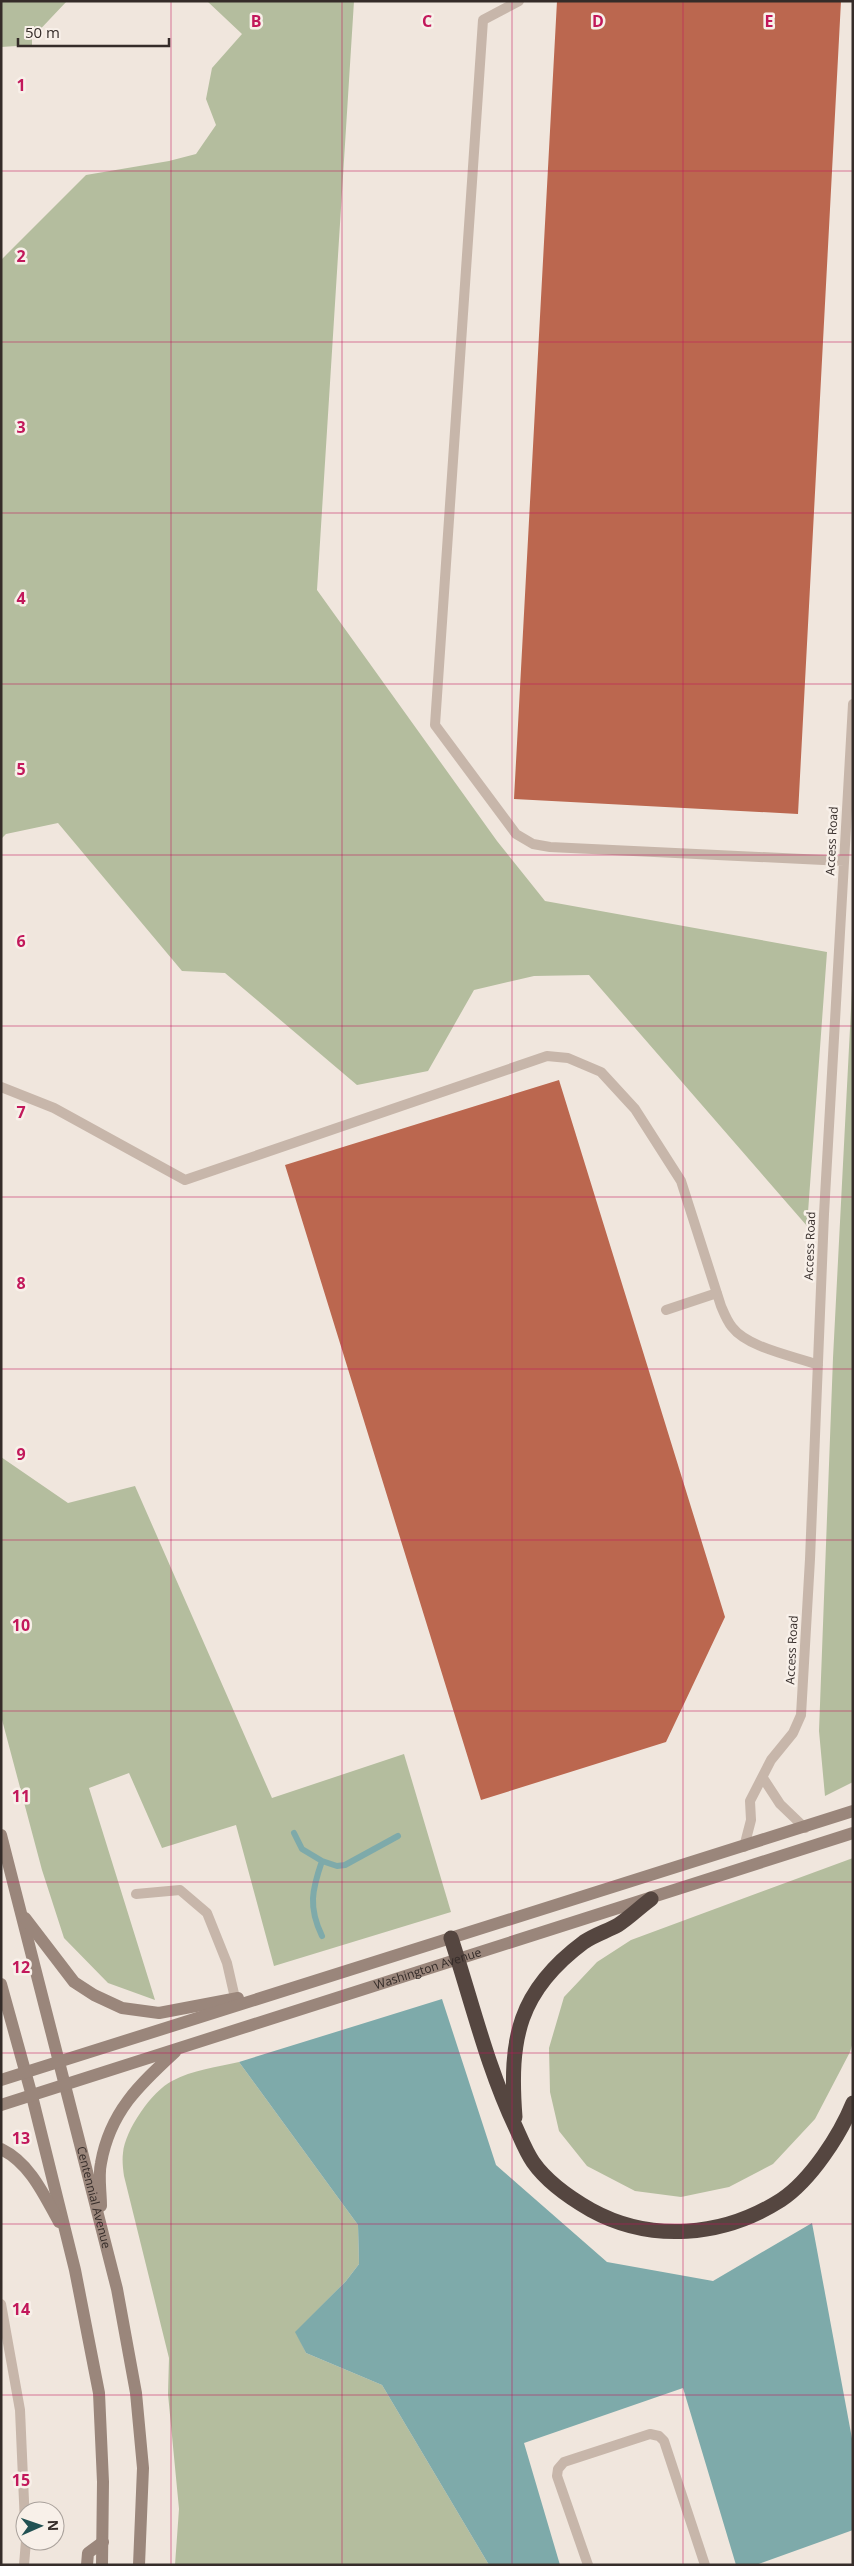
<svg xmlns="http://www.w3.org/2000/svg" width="854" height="2566" font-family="'Open Sans',sans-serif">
	<rect width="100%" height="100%" fill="#f0e6dd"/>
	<path fill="#b4bd9e" d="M 1,1 L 67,1 L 32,38 L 32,45 L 1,47 Z
		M 207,1 L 354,1 L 317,590 L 497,841 L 545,901 L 827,952 L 807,1226 L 589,975 L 534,976 L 474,990 L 428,1071 L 357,1085 L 225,973 L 182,971 L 58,823 L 6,834 L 1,839 L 1,260 L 86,175 L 169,161 L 196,154 L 216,125 L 206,99 L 212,68 L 242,34 Z
		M 853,970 L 853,1782 L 825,1796 L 819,1731 L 833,1358 Z
		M 1,1457 L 68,1503 L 135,1486 L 272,1798 L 404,1754 L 451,1912 L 274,1966 L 236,1825 L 162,1848 L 129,1773 L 89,1788 L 155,2000 L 108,1983 L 64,1938 L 42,1870 L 1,1716 Z
		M 853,1858 L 853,2042 L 850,2052 L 815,2119 L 773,2164 L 729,2187 L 681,2197 L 635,2191 L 587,2166 L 559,2131 L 550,2092 L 549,2048 L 564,1997 L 597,1962 L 631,1940 Z
		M 239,2062 L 358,2225 L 359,2264 L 346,2281 L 296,2332 L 306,2353 L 382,2385 L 489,2565 L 175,2565 L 179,2509 L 168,2394 L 169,2358 L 124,2176 C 123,2169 122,2160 123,2153 C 125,2130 152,2091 172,2081 C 192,2070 218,2067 239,2062 Z"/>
	<path fill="#7eaaaa" d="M 442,1999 L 496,2165 L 607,2262 L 713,2281 L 812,2223 L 853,2444 L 853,2530 L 756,2565 L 736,2565 L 683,2388 L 524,2443 L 560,2565 L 489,2565 L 382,2385 L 306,2353 L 295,2332 L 346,2281 L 359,2264 L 358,2225 L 239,2062 Z"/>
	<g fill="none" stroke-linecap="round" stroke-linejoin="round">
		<path stroke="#7eaaaa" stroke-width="6" d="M 294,1833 L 302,1849 L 322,1861 C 312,1890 308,1907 322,1936
			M 322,1861 L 337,1866 L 345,1865 L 398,1836"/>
	</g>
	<path fill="#bb674f" d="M 557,1 L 841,1 L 798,814 L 514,799 Z
		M 559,1080 L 725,1617 L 666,1742 L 481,1800 L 285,1165 Z"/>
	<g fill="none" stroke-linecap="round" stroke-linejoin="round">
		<path stroke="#c7b6aa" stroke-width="10" d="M 519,1 L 483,20 L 435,725 L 516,834 L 533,844 L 550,847 L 844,861
			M 1,1087 L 54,1108 L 185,1180 L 547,1056 L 568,1058 L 601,1072 L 635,1109 L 681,1181 L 721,1306 C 724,1313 727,1321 732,1327 C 748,1348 794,1356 818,1365
			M 666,1310 L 717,1293
			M 763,1778 L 780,1804 L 805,1828
			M 744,1847 L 751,1820 L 750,1801 L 771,1760 L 793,1733 L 801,1715 L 810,1559 L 824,1214 L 853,704
			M 136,1894 L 180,1890 L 207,1913 L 227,1963 L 235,1998
			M 1,2304 L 20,2410 L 25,2524
			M 24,2565 L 26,2541
			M 588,2565 L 557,2476 L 558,2469 L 564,2462 L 650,2434 L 659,2436 L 664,2441 L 705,2565"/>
		<g stroke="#9a867b" stroke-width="12">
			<path id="s1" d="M 1,1835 L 117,2289 L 136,2393 L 143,2468 L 139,2565"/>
			<path d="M 25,1918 L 74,1982 L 94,1995 L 122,2008 L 159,2013 L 238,1998"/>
			<path d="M 1,1984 L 32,2096 L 75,2270 L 99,2393 L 103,2482 L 102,2565"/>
			<path d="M 1,2080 L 853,1811"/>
			<path id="s2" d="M 1,2105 L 853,1833"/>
			<path d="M 1,2149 C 30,2163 44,2195 59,2222"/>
			<path d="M 101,2206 C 101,2192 98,2176 101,2163 C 110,2112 139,2085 175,2052"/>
			<path d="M 87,2565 L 88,2553 L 103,2542"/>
		</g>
		<path stroke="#554640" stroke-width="15" d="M 451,1938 C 472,2002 487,2067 516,2128 C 521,2139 526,2152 533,2162 C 547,2182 570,2198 591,2210 C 651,2243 723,2237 781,2200 C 811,2180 840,2135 853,2103
			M 515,2117 C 509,2039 518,1991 584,1942 C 594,1935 607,1931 618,1925 C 629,1918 640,1907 651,1899"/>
	</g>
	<path fill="none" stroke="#c2185b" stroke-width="1" stroke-opacity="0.55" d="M 171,1 L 171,2565M 342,1 L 342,2565M 512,1 L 512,2565M 683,1 L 683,2565M 1,171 L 853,171M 1,342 L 853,342M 1,513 L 853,513M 1,684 L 853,684M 1,855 L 853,855M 1,1026 L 853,1026M 1,1197 L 853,1197M 1,1369 L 853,1369M 1,1540 L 853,1540M 1,1711 L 853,1711M 1,1882 L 853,1882M 1,2053 L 853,2053M 1,2224 L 853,2224M 1,2395 L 853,2395"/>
	<g text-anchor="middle" stroke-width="5" stroke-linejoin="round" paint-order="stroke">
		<g font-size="12" fill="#352c29" stroke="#f8f0e9">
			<text transform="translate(832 841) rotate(-87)" y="4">Access Road</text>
			<text transform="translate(810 1246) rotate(-88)" y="4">Access Road</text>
			<text transform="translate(792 1650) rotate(-87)" y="4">Access Road</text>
			<text dy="4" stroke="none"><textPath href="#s2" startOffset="448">Washington Avenue</textPath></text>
			<text dy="4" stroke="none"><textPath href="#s1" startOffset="374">Centennial Avenue</textPath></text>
		</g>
	</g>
	<g font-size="16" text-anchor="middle" font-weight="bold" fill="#c2185b" stroke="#f8f0e9" stroke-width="5" stroke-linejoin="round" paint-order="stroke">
		<text x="256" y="27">B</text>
		<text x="427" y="27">C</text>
		<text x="598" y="27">D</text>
		<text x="769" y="27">E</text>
		<text x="21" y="91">1</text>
		<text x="21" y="262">2</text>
		<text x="21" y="433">3</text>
		<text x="21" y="604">4</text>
		<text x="21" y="775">5</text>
		<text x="21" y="947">6</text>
		<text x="21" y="1118">7</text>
		<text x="21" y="1289">8</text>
		<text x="21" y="1460">9</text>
		<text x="21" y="1631">10</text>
		<text x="21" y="1802">11</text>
		<text x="21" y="1973">12</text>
		<text x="21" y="2144">13</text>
		<text x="21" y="2315">14</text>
		<text x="21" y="2486">15</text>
	</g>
	<rect width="854" height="2566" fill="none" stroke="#352c29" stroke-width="5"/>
	<g transform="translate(40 2526) rotate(88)"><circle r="24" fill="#f8f0e9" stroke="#aaa29c"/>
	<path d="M0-4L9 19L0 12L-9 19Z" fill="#225153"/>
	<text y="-8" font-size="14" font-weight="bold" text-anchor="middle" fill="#352c29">N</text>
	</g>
	<path d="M18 38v8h151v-8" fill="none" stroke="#352c29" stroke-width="2.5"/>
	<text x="25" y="38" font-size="15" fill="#352c29" stroke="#f8f0e9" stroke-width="4" paint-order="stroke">50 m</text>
</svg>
